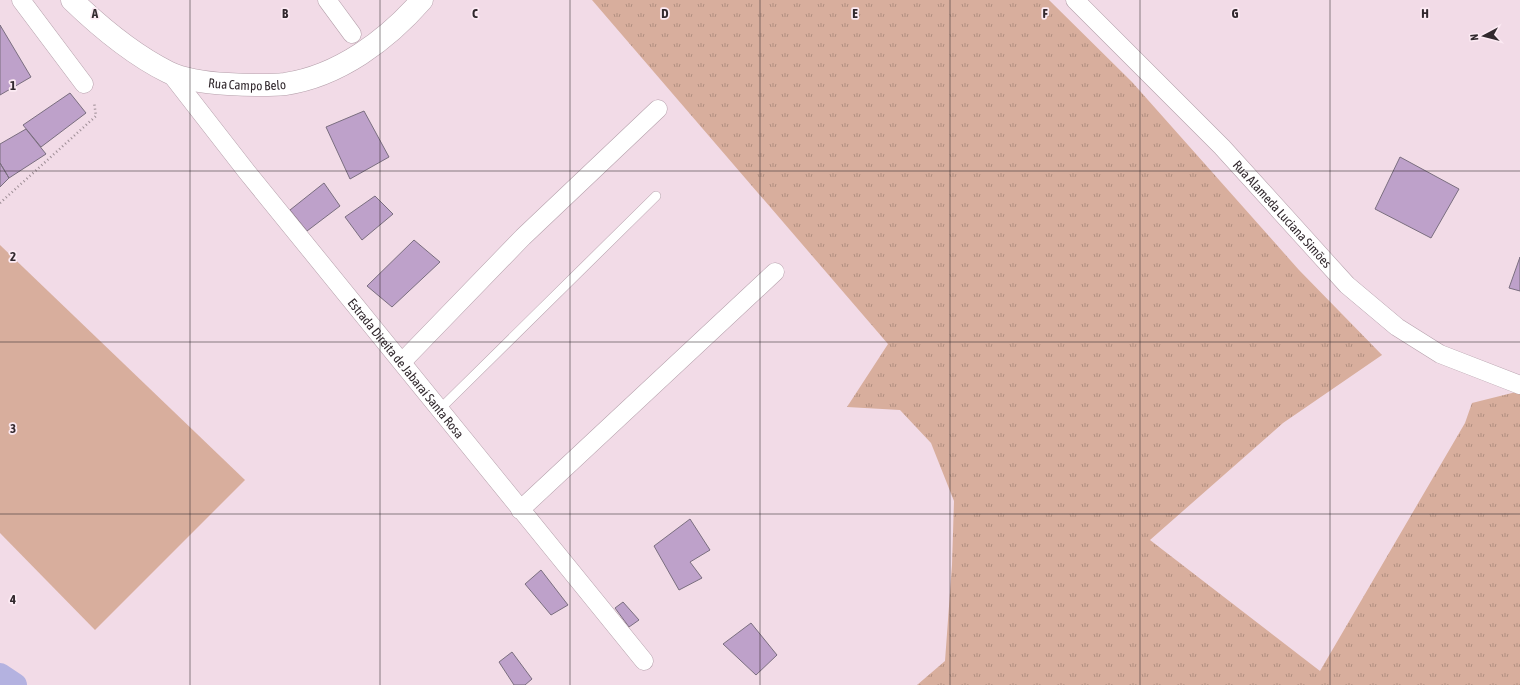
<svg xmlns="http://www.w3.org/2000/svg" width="1520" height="685" font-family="'Asap Condensed',sans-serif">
	<defs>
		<pattern id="grass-tufts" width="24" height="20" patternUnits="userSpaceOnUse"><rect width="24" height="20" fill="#d8ae9d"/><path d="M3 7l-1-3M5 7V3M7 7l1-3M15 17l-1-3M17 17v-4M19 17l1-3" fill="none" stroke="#b08e80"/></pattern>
	</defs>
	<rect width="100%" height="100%" fill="#f2dbe7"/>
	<path fill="url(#grass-tufts)" d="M 592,0 L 1049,0 L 1132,82 L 1299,270 L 1382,355 L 1283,423 L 1150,540 L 1320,671 L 1465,423 L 1472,403 L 1520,391 L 1520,685 L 917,685 L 945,661 L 952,565 L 954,501 L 931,443 L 900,410 L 847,407 L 888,344 Z"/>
	<path fill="#d8ae9d" d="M 0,245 L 245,480 L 95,630 L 0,533 Z"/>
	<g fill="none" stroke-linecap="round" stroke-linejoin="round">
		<path stroke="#b4b2e0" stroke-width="24" d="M 0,675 L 15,685"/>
	</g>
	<path fill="#bea1ca" stroke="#7a6e7f" d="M 0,25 L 31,77 L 0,95 Z
		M 70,93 L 86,113 L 41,147 L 23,125 Z
		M 364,111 L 389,157 L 350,179 L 326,127 Z
		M 26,129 L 46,154 L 9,178 L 0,163 L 0,144 Z
		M 1400,157 L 1459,189 L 1431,238 L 1375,209 Z
		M 0,163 L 9,178 L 0,187 Z
		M 324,183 L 340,206 L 307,231 L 290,210 Z
		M 375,196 L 393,214 L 362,240 L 345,217 Z
		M 414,240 L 440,262 L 392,307 L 367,286 Z
		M 1520,257 L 1520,291 L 1509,288 Z
		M 690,519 L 710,550 L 690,562 L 702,578 L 679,590 L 654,546 Z
		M 541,570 L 568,605 L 551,615 L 525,584 Z
		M 623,602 L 639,620 L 629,627 L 615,608 Z
		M 751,623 L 777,655 L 756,675 L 723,644 Z
		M 512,652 L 532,679 L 525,685 L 514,685 L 499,662 Z"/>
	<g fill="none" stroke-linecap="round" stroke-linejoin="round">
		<g stroke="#b5a0ab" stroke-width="10">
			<path id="lane" d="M 440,409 L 656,196"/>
		</g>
		<g stroke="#b5a0ab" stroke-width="19">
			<g id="street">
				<path d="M 21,0 L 84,84"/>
				<path d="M 327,0 L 352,34"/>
				<path id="s1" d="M 1075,0 L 1222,147 L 1347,285 L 1397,327 L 1440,354 L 1520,385"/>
				<path id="s2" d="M 170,73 L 247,172 L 644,661"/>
				<path d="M 402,362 L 523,237 L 658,109"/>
				<path d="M 520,510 L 775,272"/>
			</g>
		</g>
		<g stroke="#b5a0ab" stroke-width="23">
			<g id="secondary">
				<path id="s3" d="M 72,0 C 101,28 132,54 168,72 C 184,80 210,83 228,84 C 246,85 267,86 285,84 C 339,76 387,40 422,0"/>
			</g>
		</g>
		<path stroke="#9c8c94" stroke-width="2.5" stroke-dasharray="1 3" stroke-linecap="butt" d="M 0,203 L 96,116 L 94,102"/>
		<use href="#lane" stroke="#fff" stroke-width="9"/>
		<use href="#street" stroke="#fff" stroke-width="18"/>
		<use href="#secondary" stroke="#fff" stroke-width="22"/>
	</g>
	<path fill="none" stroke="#32292e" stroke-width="1" stroke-opacity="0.55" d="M 190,0 L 190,685M 380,0 L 380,685M 570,0 L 570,685M 760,0 L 760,685M 950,0 L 950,685M 1140,0 L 1140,685M 1330,0 L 1330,685M 0,171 L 1520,171M 0,342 L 1520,342M 0,514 L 1520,514"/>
	<g text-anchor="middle" stroke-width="3.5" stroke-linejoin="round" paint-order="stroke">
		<g font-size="13" fill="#32292e" stroke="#fceaf3">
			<text dy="5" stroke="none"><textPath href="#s3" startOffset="201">Rua Campo Belo</textPath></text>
			<text dy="5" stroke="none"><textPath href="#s1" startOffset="298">Rua Alameda Luciana Simões</textPath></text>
			<text dy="5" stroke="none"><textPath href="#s2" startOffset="378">Estrada Direita de Jabarai Santa Rosa</textPath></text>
		</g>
	</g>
	<g font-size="13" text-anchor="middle" font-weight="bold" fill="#32292e" stroke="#fceaf3" stroke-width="3.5" stroke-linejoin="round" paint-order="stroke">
		<text x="95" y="18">A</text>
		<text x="285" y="18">B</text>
		<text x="475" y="18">C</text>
		<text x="665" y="18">D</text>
		<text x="855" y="18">E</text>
		<text x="1045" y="18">F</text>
		<text x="1235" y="18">G</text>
		<text x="1425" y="18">H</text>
		<text x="13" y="90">1</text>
		<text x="13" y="261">2</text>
		<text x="13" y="433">3</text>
		<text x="13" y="604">4</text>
	</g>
	<g transform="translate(1484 36) rotate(263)" stroke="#fceaf3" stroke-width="3" paint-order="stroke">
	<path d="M0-3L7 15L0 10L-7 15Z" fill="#32292e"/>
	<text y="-6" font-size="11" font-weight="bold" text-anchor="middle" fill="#32292e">N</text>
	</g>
</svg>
